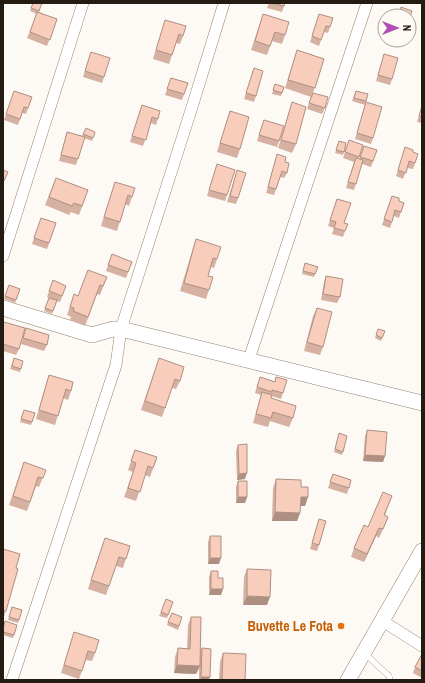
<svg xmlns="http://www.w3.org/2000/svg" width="425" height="683" font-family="'Archivo Narrow',sans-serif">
	<rect width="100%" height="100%" fill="#fdf9f4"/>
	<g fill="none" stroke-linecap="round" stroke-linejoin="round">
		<g stroke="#96826c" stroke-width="6">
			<path id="lane" d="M 364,653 L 389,676 L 390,680"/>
		</g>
		<g stroke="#96826c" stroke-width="12">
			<path id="street" d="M 3,256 L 83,3
				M 249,359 L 367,3
				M 381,620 L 422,646
				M 12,680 L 116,365 L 121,329 L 193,104 L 224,3"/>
		</g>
		<g stroke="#96826c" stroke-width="16">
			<path id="secondary" d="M 3,308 L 92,335 L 113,329 L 121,329 L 422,403
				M 348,680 L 422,551"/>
		</g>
		<use href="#lane" stroke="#fff" stroke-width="5.5"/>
		<use href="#street" stroke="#fff" stroke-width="11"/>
		<use href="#secondary" stroke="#fff" stroke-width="15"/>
	</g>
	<path fill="#d6b0a1" d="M 33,3 L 42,3 L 39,12 L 57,19 L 47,46 L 27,38 L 37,14 L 30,11 Z
		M 269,3 L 285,3 L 282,12 L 267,8 Z
		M 263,14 L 285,35 L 282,44 L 272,41 L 267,55 L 251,50 Z
		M 319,14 L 333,18 L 328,33 L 324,32 L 319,46 L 310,42 Z
		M 165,20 L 183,36 L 180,44 L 176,43 L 169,64 L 153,59 Z
		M 391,40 L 403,40 L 401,47 L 390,44 Z
		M 297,50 L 324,59 L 313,93 L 325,108 L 322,114 L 307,109 L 311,97 L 285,88 Z
		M 91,52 L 104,77 L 102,83 L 83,77 Z
		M 384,54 L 392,79 L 390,85 L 376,81 Z
		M 254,68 L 256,96 L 254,102 L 244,99 Z
		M 171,78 L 188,83 L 182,100 L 165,95 Z
		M 275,84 L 284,87 L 281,96 L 272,94 Z
		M 14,91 L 32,97 L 26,114 L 22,113 L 18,125 L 4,120 Z
		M 356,91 L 368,94 L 365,105 L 352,101 Z
		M 292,102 L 296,144 L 292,153 L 278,148 Z
		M 366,102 L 373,138 L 371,144 L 355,139 Z
		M 142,105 L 160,111 L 156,125 L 151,123 L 143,146 L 130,142 Z
		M 422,106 L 422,123 L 417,122 Z
		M 230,111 L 240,149 L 237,158 L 217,152 Z
		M 262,126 L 279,141 L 277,147 L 257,141 Z
		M 67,132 L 82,136 L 83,134 L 95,132 L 92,141 L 84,138 L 76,165 L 59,161 Z
		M 349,140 L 363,145 L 358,159 L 359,159 L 364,146 L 377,150 L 371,167 L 362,164 L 354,190 L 346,188 L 354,162 L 343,158 Z
		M 339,141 L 346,143 L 343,155 L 335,153 Z
		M 405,147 L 413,152 L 418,154 L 413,169 L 407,168 L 403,179 L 396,176 Z
		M 277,154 L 285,162 L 287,173 L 284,178 L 280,177 L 274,195 L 266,193 Z
		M 217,164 L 227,195 L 225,201 L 207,196 Z
		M 237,170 L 238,198 L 236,204 L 227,202 Z
		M 56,178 L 88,190 L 79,215 L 71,212 L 69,215 L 45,205 Z
		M 115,182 L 132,197 L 129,206 L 125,204 L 117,231 L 101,226 Z
		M 392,196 L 399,201 L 404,203 L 399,218 L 394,216 L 390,228 L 382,225 Z
		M 337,199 L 344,223 L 345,231 L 343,237 L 332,234 L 334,228 L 328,226 Z
		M 41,218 L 56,223 L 47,249 L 32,244 Z
		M 196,239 L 217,259 L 214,268 L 211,267 L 208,276 L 209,290 L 206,299 L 180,291 L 193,248 Z
		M 112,254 L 132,262 L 126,278 L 106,271 Z
		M 305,263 L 318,267 L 314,277 L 302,274 Z
		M 326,276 L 340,297 L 337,303 L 321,300 L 324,282 Z
		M 107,277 L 100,295 L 97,294 L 85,326 L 70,320 L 71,317 L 67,315 L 74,294 L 78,296 Z
		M 53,280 L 66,286 L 60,302 L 57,301 L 52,314 L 44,311 L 49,298 L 47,297 Z
		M 9,285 L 20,289 L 15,303 L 4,299 Z
		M 317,308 L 323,347 L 320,355 L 304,351 L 313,316 Z
		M 3,325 L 19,349 L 16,355 L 3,351 Z
		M 26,328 L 47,345 L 44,351 L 21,344 Z
		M 378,329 L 385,331 L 381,341 L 375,338 Z
		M 14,358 L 23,361 L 20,372 L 10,369 Z
		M 156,367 L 180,381 L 176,389 L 172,388 L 162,417 L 141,410 Z
		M 49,375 L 71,391 L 68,400 L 63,398 L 55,425 L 36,419 L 46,384 Z
		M 260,377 L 275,382 L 276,377 L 283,393 L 281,399 L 271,396 L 271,398 L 293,418 L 289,427 L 270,421 L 268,427 L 253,423 L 261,395 L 255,393 Z
		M 24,410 L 35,413 L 31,425 L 20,422 Z
		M 367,430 L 385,456 L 383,462 L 363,461 L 365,436 Z
		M 339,433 L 347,436 L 342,455 L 334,452 Z
		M 238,445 L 245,479 L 237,480 L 236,451 Z
		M 135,450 L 157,457 L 150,477 L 145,475 L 136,501 L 124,497 L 133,472 L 128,470 Z
		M 46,470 L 39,487 L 36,486 L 27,511 L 9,505 L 21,471 Z
		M 333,474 L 351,480 L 347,494 L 328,488 Z
		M 276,479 L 301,487 L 308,497 L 305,506 L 300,506 L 300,513 L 297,521 L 272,521 L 273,488 Z
		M 238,481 L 247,497 L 245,503 L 236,503 L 236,487 Z
		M 392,496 L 385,515 L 388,517 L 385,525 L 379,538 L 376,536 L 364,562 L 351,557 L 354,548 L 368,527 Z
		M 319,519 L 319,545 L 317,551 L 310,549 Z
		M 210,536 L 219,564 L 208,564 L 208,542 Z
		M 102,546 L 130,546 L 123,568 L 116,566 L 106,595 L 88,589 Z
		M 3,549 L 16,568 L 6,611 L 3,619 Z
		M 247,569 L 267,605 L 243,605 L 244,577 Z
		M 211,571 L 218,578 L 221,595 L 209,595 L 209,577 Z
		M 173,602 L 167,618 L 159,616 L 161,612 Z
		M 12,607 L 22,610 L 18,623 L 8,620 Z
		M 182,617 L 178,630 L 167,625 L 168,622 Z
		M 191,617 L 200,653 L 202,648 L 209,680 L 199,680 L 199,667 L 196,674 L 174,673 L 175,657 L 178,648 L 187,648 L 188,625 Z
		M 17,625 L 13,638 L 3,635 L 3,629 Z
		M 74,632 L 95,653 L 92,661 L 86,660 L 79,679 L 61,673 Z
		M 223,653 L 245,680 L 219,680 L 220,662 Z
		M 422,654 L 422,678 L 413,673 L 415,667 Z"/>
	<path fill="#ae9083" d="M 365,455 L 385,456 L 383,462 L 363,461 Z
		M 247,473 L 245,479 L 237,480 L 239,474 Z
		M 238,497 L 247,497 L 245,503 L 236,503 Z
		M 301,497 L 308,497 L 305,506 L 297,506 Z
		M 275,512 L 300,513 L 297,521 L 272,521 Z
		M 379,528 L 376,536 L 364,562 L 367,554 Z
		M 210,558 L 221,558 L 219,564 L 208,564 Z
		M 211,589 L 223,589 L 221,595 L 209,595 Z
		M 247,596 L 270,597 L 267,605 L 243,605 Z
		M 177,665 L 200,666 L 196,674 L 174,673 Z
		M 201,677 L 210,677 L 209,680 L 200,680 Z"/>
	<path fill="#f9cdbb" stroke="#ae9083" d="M 33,3 L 42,3 L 39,11 L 31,8 Z
		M 272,3 L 285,3 L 284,6 Z
		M 401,7 L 412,11 L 409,20 L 409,16 L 399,16 Z
		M 37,12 L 57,19 L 50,40 L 30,32 Z
		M 263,14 L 289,22 L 285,35 L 275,32 L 270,46 L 255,41 Z
		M 319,14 L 333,18 L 330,27 L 326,26 L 321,40 L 312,36 Z
		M 165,20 L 186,26 L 183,36 L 179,34 L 172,55 L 156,50 Z
		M 297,50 L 324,59 L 315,88 L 288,80 Z
		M 91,52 L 110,58 L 104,77 L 85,71 Z
		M 384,54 L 398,58 L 392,79 L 378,75 Z
		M 254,68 L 263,71 L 256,96 L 246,93 Z
		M 171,78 L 188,83 L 184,94 L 167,89 Z
		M 275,84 L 284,87 L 282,93 L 273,90 Z
		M 14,91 L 32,97 L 28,108 L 24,107 L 20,119 L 6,114 Z
		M 356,91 L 368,94 L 366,101 L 354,98 Z
		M 313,93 L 328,97 L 325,108 L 309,103 Z
		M 292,102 L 306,107 L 296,144 L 281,140 Z
		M 366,102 L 382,107 L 373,138 L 357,133 Z
		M 142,105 L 160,111 L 158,119 L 152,117 L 146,140 L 132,136 Z
		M 422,106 L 422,117 L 419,116 Z
		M 230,111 L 249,117 L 240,149 L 220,143 Z
		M 264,120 L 284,126 L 279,141 L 259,135 Z
		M 86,128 L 95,132 L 93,138 L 83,134 Z
		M 67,132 L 85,137 L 78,159 L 61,155 Z
		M 349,140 L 363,145 L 359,157 L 345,152 Z
		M 339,141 L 346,143 L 344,152 L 336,150 Z
		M 364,146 L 377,150 L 373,161 L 360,157 Z
		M 405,147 L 413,150 L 413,152 L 418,154 L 415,163 L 409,161 L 406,173 L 398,170 Z
		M 277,154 L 286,157 L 285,162 L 289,163 L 287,173 L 282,171 L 276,189 L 268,187 Z
		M 356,158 L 363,160 L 356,184 L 348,182 Z
		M 217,164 L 235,170 L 227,195 L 209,190 Z
		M 3,170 L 8,172 L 4,181 L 3,181 Z
		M 237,170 L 246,173 L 238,198 L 230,196 Z
		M 56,178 L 88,190 L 82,206 L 74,203 L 72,206 L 49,197 Z
		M 115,182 L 135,188 L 132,197 L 128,195 L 120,222 L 104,217 Z
		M 392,196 L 399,198 L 399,201 L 404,203 L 401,212 L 395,210 L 392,222 L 384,219 Z
		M 337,199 L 351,203 L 344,223 L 348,224 L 345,231 L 334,228 L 336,222 L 330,220 Z
		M 41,218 L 56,223 L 49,243 L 34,238 Z
		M 196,239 L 221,247 L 217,259 L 213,258 L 208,276 L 213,277 L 209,290 L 184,283 Z
		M 112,254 L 132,262 L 128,272 L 108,265 Z
		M 305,263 L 318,267 L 315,274 L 303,271 Z
		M 88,270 L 107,277 L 103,286 L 100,285 L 88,317 L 73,311 L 74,308 L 70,307 L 74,294 L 78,296 Z
		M 326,276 L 343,279 L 340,297 L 323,294 Z
		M 53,280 L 66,286 L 62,296 L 49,291 Z
		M 9,285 L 20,289 L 16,300 L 5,296 Z
		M 49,298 L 57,300 L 53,311 L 45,308 Z
		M 317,308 L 332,312 L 323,347 L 307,342 Z
		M 4,322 L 25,328 L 19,349 L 3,344 L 3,326 Z
		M 26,328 L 49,335 L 47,345 L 23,338 Z
		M 378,329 L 385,331 L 382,338 L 376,335 Z
		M 14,358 L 23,361 L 21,369 L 12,366 Z
		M 159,358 L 184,367 L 180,381 L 175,379 L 165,408 L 145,401 Z
		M 49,375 L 73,382 L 71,391 L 66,389 L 58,416 L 39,410 Z
		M 260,377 L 275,382 L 276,377 L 287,380 L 283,393 L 272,390 L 272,392 L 257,387 Z
		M 262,392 L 272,395 L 271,398 L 296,406 L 293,418 L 273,412 L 271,418 L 256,414 Z
		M 24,410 L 35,413 L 32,422 L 21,419 Z
		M 367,430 L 387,432 L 385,456 L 365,455 Z
		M 339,433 L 347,436 L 343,452 L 335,449 Z
		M 247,444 L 247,473 L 239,474 L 238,445 Z
		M 135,450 L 157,457 L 153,468 L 148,466 L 140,492 L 128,488 L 136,463 L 131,461 Z
		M 24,462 L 46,470 L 43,478 L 38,477 L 30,502 L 13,496 Z
		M 333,474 L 351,480 L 349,488 L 330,482 Z
		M 276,479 L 301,480 L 301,487 L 308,487 L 308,497 L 301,497 L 300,513 L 275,512 Z
		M 238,481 L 247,481 L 247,497 L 238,497 Z
		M 383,492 L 392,496 L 384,515 L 388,517 L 383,529 L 379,528 L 367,554 L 354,548 L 364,525 L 368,527 Z
		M 319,519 L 326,521 L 319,545 L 312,543 Z
		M 210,536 L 221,536 L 221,558 L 210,558 Z
		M 105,538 L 130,546 L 126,559 L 119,557 L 109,586 L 91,580 Z
		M 3,549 L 20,554 L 16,568 L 18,569 L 6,611 L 3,611 Z
		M 247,569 L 271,570 L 270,597 L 247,596 Z
		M 211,571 L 218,571 L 218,578 L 223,578 L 223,589 L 211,589 Z
		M 166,599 L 173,602 L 168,615 L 161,612 Z
		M 12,607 L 22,610 L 19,620 L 9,617 Z
		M 172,613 L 182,617 L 179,626 L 168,622 Z
		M 191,617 L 201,617 L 200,666 L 177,665 L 178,648 L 190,649 Z
		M 5,621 L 17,625 L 14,635 L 3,632 L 3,629 Z
		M 74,632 L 99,640 L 95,653 L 88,651 L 82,671 L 64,665 Z
		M 202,648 L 211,649 L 210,677 L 201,677 Z
		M 223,653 L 246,654 L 245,680 L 222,680 Z
		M 422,654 L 422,671 L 415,667 Z"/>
	<circle fill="#e8710a" stroke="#fdf9f4" stroke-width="1.5" cx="341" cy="626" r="4"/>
	<g text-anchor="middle" stroke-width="4" stroke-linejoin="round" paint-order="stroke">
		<g font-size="14" font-weight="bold" fill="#c56008" stroke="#fdf9f4" text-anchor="end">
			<text x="333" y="631">Buvette Le Fota</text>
		</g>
	</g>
	<rect width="425" height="683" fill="none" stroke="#241c13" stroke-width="8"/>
	<g transform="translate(397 28) rotate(90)"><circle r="19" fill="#fdf9f4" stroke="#a6a19a"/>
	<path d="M0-3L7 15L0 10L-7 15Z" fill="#b34eb4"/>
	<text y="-6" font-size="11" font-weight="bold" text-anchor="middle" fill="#241c13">N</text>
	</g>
</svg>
